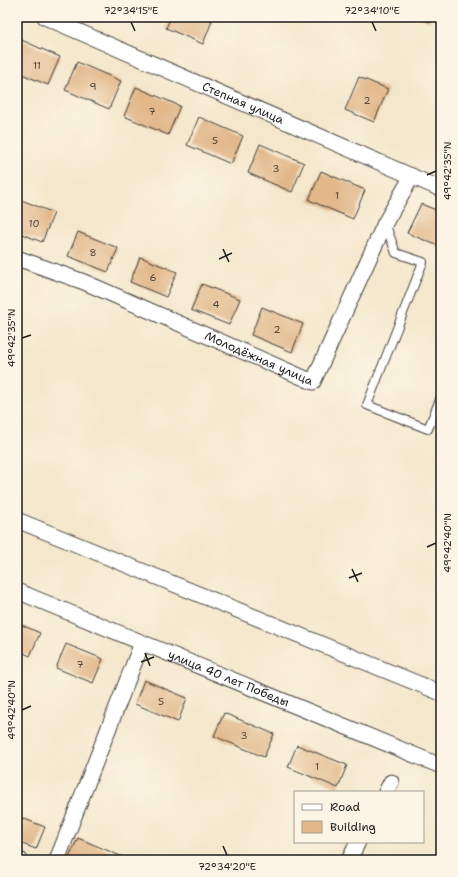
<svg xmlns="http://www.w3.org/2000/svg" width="458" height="877" font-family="'Shantell Sans',sans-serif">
	<rect width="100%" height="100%" fill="#fcf5e5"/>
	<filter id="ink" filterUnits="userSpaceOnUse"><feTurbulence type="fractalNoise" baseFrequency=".025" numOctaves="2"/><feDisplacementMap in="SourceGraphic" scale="8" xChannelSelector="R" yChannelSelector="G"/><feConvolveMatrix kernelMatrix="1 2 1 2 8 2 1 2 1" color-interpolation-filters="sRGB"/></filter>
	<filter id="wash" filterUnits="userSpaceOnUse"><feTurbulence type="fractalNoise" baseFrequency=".012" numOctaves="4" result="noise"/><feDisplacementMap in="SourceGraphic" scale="16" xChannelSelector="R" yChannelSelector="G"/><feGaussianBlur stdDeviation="0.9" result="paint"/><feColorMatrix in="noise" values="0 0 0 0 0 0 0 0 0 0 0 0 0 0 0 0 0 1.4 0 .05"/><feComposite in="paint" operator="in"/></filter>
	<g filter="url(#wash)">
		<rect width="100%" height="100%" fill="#f4e7cc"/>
		<g id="blocks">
			<path fill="#e2b88a" d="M 171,17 L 204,17 L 212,21 L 203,44 L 166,28 Z
				M 417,17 L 432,17 L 430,22 Z
				M 17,38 L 60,57 L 48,85 L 17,72 Z
				M 77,62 L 121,81 L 109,109 L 65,90 Z
				M 359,77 L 388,89 L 374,122 L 345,110 Z
				M 136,87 L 180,106 L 168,135 L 124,116 Z
				M 199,117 L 243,136 L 231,164 L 187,145 Z
				M 260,144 L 304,163 L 292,192 L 248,173 Z
				M 321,171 L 365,190 L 353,219 L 309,200 Z
				M 19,199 L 54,213 L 42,242 L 17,232 L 17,203 Z
				M 421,204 L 441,212 L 441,247 L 407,233 Z
				M 78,232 L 118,248 L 108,272 L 68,256 Z
				M 140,257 L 177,272 L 166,297 L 130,282 Z
				M 202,284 L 240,299 L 229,325 L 191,310 Z
				M 262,307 L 303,324 L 292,352 L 251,335 Z
				M 17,623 L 40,633 L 30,656 L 17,650 Z
				M 66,644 L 103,659 L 93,683 L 56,668 Z
				M 144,680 L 187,698 L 178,722 L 135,704 Z
				M 224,713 L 274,734 L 264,757 L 214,736 Z
				M 297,745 L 347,765 L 338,788 L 288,767 Z
				M 17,816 L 45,827 L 36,849 L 17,842 Z
				M 78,838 L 123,857 L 122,860 L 68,860 Z"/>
		</g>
	</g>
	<g filter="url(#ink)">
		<use href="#blocks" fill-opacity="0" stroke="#3c3a36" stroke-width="1"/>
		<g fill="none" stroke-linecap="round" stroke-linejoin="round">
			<g stroke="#3c3a36" stroke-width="10">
				<path id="lane" d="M 385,223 L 396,253 L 423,262 L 367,405 L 428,429 L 441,397"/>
			</g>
			<g stroke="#3c3a36" stroke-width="17">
				<g id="street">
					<path id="s1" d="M 45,17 L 441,189"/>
					<path id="s2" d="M 17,258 L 84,282 L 313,382 L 385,223 L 412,176"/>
					<path d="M 17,520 L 441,693"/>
					<path id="s3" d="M 17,591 L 441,766"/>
					<path d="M 386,792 L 391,782"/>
					<path d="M 17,859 L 20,860"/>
					<path d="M 57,860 L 142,643"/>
					<path d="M 349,860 L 358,842"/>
				</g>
			</g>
			<use href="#lane" stroke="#fff" stroke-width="8"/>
			<use href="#street" stroke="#fff" stroke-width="15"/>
		</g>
	</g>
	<path fill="none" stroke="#1c1c1c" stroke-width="1.5" d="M 131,22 L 135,31M 372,22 L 376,31M 427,175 L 436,171M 223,249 L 229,262M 219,259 L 232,253M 22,338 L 31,335M 427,547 L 436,543M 352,569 L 358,582M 349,578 L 362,573M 145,653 L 150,666M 141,662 L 154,657M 22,710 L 31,706M 223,846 L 227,855"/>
	<g text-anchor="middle" stroke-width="3" stroke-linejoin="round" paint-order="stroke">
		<g font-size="10" fill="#4e4338">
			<text x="37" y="69">11</text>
			<text x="93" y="90">9</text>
			<text x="367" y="104">2</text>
			<text x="152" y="115">7</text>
			<text x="215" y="144">5</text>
			<text x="276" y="172">3</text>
			<text x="337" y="199">1</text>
			<text x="34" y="227">10</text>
			<text x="93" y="256">8</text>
			<text x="153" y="281">6</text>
			<text x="216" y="308">4</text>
			<text x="277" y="333">2</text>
			<text x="80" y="668">7</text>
			<text x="161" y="705">5</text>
			<text x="244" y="739">3</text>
			<text x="317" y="770">1</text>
		</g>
		<g font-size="12" fill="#1c1c1c" stroke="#fcf5e5">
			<text dy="4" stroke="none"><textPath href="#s1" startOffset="216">Степная улица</textPath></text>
			<text dy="4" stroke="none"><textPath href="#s2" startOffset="262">Молодёжная улица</textPath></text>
			<text dy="4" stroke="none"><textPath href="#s3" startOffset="229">улица 40 лет Победы</textPath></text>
		</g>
	</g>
	<rect width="458" height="877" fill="none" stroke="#fcf5e5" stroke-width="44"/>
	<rect x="294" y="791" width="130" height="52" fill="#fcf5e5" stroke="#a29e95"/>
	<rect x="302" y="804" width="20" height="6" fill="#ffffff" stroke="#a29e95"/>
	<text x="330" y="811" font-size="12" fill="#1c1c1c">Road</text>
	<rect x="302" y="821" width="20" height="12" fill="#e2b88a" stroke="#a29e95"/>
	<text x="330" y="831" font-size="12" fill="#1c1c1c">Building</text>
	<rect x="22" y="22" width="414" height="833" fill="none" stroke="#1c1c1c" stroke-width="1.5"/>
	<g font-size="10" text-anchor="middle" fill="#1c1c1c">
		<text x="131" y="14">72°34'15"E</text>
		<text x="372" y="14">72°34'10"E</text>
		<text transform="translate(447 171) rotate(-90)" y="4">49°42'35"N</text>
		<text transform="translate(11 338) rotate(-90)" y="4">49°42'35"N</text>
		<text transform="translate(447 543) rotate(-90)" y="4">49°42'40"N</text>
		<text transform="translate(11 710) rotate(-90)" y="4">49°42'40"N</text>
		<text x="227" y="870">72°34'20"E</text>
	</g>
</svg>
